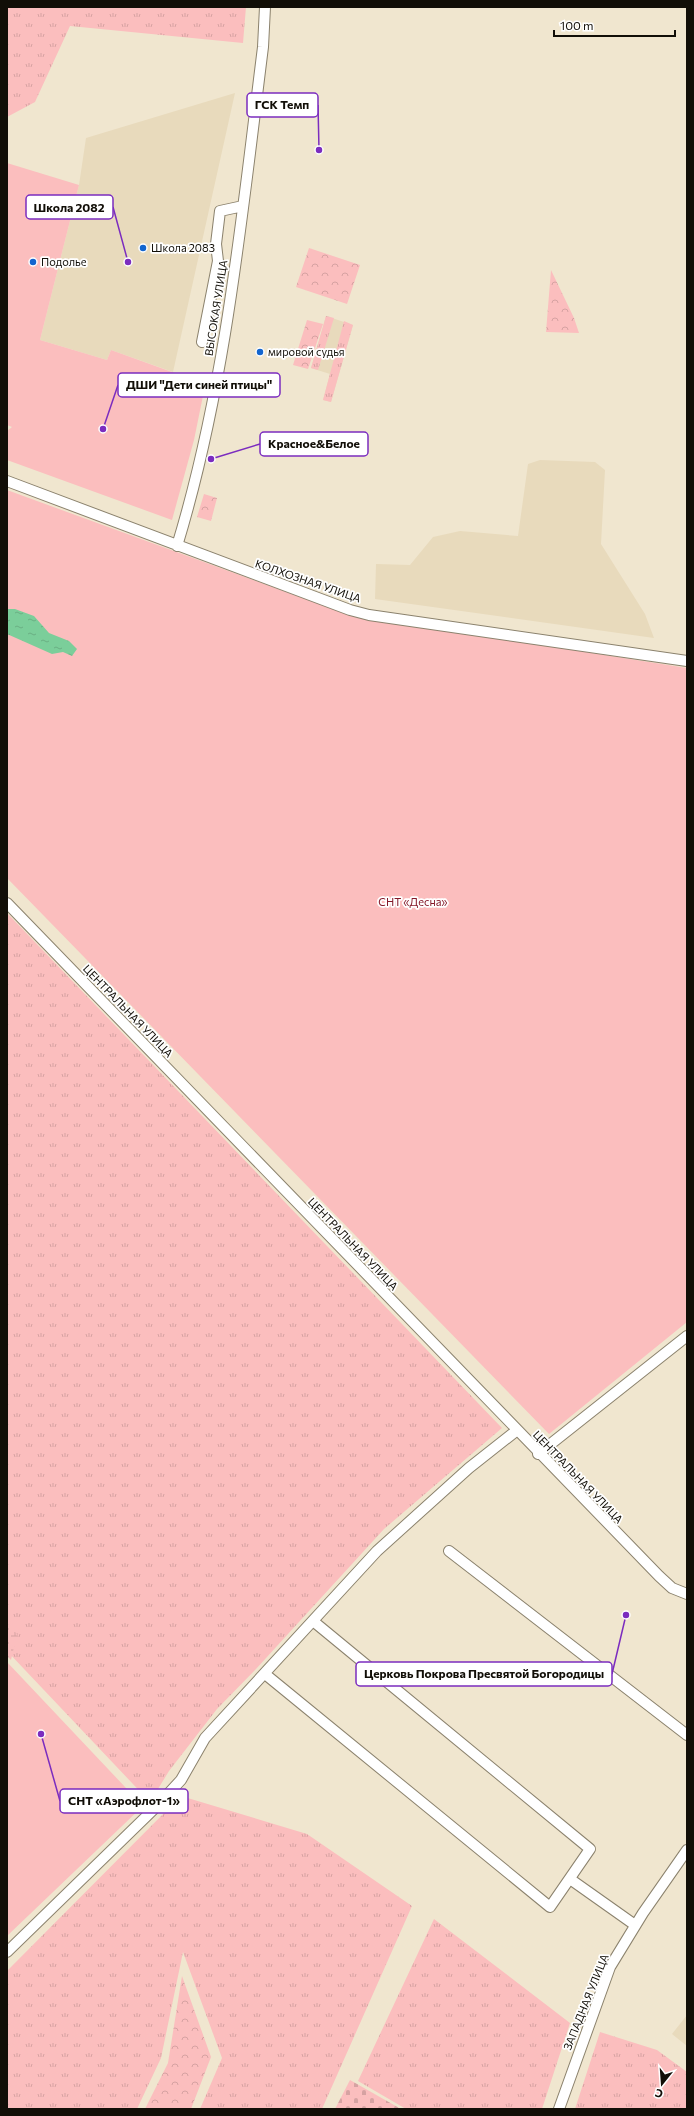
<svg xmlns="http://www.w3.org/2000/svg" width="694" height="2116" font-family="Commissioner,sans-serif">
	<defs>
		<pattern id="grass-tufts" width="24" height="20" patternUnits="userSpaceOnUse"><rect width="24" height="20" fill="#fbbebe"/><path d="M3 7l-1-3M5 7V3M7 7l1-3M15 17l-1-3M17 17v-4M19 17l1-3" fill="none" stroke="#d6a2a2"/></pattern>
		<pattern id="forest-crowns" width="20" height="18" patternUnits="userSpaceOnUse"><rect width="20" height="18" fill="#fbbebe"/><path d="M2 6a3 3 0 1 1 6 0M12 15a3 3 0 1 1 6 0" fill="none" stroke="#d6a2a2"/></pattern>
		<pattern id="wetland-marsh" width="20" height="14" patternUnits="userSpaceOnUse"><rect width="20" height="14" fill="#fbbebe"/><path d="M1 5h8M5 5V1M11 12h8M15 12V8" fill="none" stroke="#d6a2a2"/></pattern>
		<pattern id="cemetery-stones" width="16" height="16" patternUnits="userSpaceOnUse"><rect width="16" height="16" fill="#fbbebe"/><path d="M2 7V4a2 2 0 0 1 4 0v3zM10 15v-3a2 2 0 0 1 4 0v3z" fill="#d6a2a2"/></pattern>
		<pattern id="water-ripples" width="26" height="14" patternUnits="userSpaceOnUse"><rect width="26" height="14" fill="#7bce9a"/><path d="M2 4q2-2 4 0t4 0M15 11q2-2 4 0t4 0" fill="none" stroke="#69b083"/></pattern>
	</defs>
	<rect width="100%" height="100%" fill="#f0e6cf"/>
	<path fill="#e8dabc" d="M 235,93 L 173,372 L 111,350 L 107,360 L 40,340 L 79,185 L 86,138 Z
		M 326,316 L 353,325 L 331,402 L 323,400 L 330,374 L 311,368 Z
		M 540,460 L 595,462 L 605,470 L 601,544 L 645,614 L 654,638 L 375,599 L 376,564 L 410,565 L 433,537 L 460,531 L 518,536 L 528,464 Z
		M 687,2015 L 687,2046 L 672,2034 Z"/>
	<path fill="url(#grass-tufts)" d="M 7,7 L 246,7 L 243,43 L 70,26 L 35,102 L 7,117 Z
		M 326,316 L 334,318 L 318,370 L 311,368 Z
		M 344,321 L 353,325 L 331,402 L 323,400 Z
		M 7,913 L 502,1428 L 384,1529 L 256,1669 L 217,1709 L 169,1771 L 150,1802 L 7,1651 Z
		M 181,1796 L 307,1834 L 412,1906 L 322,2109 L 200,2109 L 222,2058 L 183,1952 L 161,2058 L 137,2109 L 7,2109 L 7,1971 Z
		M 434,1919 L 570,2023 L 542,2109 L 406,2109 L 358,2081 Z
		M 600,2032 L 657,2050 L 687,2072 L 687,2109 L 575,2109 Z"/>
	<path fill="url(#forest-crowns)" d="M 309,248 L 360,265 L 347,304 L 296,287 Z
		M 551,270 L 574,318 L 579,333 L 546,332 Z
		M 307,320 L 323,324 L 308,369 L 293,365 Z
		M 204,494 L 217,498 L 211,521 L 197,517 Z
		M 182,1976 L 211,2057 L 191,2109 L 145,2109 L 168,2063 Z"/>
	<path fill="url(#wetland-marsh)" d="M 7,1623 L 17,1634 L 11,1660 L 7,1656 Z"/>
	<path fill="url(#cemetery-stones)" d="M 350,2080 L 401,2109 L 335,2109 Z"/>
	<path fill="#fbbebe" d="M 7,163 L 79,185 L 40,340 L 107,360 L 111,350 L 172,372 L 206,381 L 194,440 L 172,520 L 7,460 L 7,431 L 12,427 L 7,425 Z
		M 7,490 L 346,614 L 687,668 L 687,1322 L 549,1434 L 7,878 Z
		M 7,1662 L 143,1806 L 7,1936 Z"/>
	<path fill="url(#water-ripples)" d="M 7,609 L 15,609 L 34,616 L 49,633 L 69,641 L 77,649 L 72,656 L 63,652 L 52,654 L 7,634 Z"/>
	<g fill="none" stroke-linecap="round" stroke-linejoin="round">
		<g stroke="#8b826d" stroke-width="12">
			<path id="minor" d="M 202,342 L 218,261 L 216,244 L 220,211 L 243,206
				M 7,481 L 350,610 L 369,615 L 687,661
				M 177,546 C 226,385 242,214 263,47 L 265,7
				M 7,903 L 659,1576 L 672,1588 L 687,1594
				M 538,1454 L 687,1336
				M 449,1551 L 687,1735
				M 265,1674 L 550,1907 L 590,1849 L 313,1621
				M 570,1879 L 635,1925
				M 7,1952 L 156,1807 L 181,1780 L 205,1738 L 377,1551 L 469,1468 L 516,1431
				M 559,2109 L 610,1967 L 643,1913 L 687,1850"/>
		</g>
		<use href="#minor" stroke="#fff" stroke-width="10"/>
	</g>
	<g fill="#1265cf" stroke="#fff" stroke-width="1.5">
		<circle cx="143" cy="248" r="4"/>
		<circle cx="33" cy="262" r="4"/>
		<circle cx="260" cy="352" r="4"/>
	</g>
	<g text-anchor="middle" stroke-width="3.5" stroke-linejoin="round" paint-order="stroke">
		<g font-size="11" fill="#110e07" stroke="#fff" text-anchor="start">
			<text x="151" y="252">Школа 2083</text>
			<text x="41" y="266">Подолье</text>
			<text x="268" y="356">мировой судья</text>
		</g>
		<g font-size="11" fill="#110e07" stroke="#fff">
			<text transform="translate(216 308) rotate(-81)" y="4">ВЫСОКАЯ УЛИЦА</text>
			<text transform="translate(308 581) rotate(19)" y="4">КОЛХОЗНАЯ УЛИЦА</text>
			<text transform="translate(128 1011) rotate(46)" y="4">ЦЕНТРАЛЬНАЯ УЛИЦА</text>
			<text transform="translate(353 1244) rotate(46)" y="4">ЦЕНТРАЛЬНАЯ УЛИЦА</text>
			<text transform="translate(578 1477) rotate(46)" y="4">ЦЕНТРАЛЬНАЯ УЛИЦА</text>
			<text transform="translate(586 2002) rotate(-68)" y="4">ЗАПАДНАЯ УЛИЦА</text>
		</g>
		<g font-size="11" fill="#831828" stroke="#fff">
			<text x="413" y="906">СНТ «Десна»</text>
		</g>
	</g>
	<path fill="none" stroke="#7b2cbf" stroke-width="1.5" d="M319 150L318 105M128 262L113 207M103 429L118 385M211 459L260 444M626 1615L612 1674M41 1734L60 1801"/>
	<g fill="#7b2cbf" stroke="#fff" stroke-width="1.5">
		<circle cx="319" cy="150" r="4"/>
		<circle cx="128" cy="262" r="4"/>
		<circle cx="103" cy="429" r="4"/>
		<circle cx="211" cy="459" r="4"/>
		<circle cx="626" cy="1615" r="4"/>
		<circle cx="41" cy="1734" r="4"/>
	</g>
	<g fill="#fff" stroke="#7b2cbf" stroke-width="1.5">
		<rect x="247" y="93" width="71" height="24" rx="4"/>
		<rect x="26" y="195" width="87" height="24" rx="4"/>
		<rect x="118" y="373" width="162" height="24" rx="4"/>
		<rect x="260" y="432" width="108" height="24" rx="4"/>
		<rect x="356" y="1662" width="256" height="24" rx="4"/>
		<rect x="60" y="1789" width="128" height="24" rx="4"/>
	</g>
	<g font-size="12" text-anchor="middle" font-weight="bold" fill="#110e07">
		<text x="282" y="109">ГСК Темп</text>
		<text x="69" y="212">Школа 2082</text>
		<text x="199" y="389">ДШИ "Дети синей птицы"</text>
		<text x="314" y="448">Красное&amp;Белое</text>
		<text x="484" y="1678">Церковь Покрова Пресвятой Богородицы</text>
		<text x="124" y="1805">СНТ «Аэрофлот-1»</text>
	</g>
	<rect width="694" height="2116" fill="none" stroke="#110e07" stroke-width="16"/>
	<g transform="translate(662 2084) rotate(197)" stroke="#ffffff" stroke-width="3" paint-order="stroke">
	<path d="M0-3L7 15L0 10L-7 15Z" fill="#110e07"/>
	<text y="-6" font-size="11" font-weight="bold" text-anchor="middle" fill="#110e07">С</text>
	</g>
	<path d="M554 30v6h121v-6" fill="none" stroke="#110e07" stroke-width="2"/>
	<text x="560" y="30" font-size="12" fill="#110e07" stroke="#ffffff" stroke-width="3" paint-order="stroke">100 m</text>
</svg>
